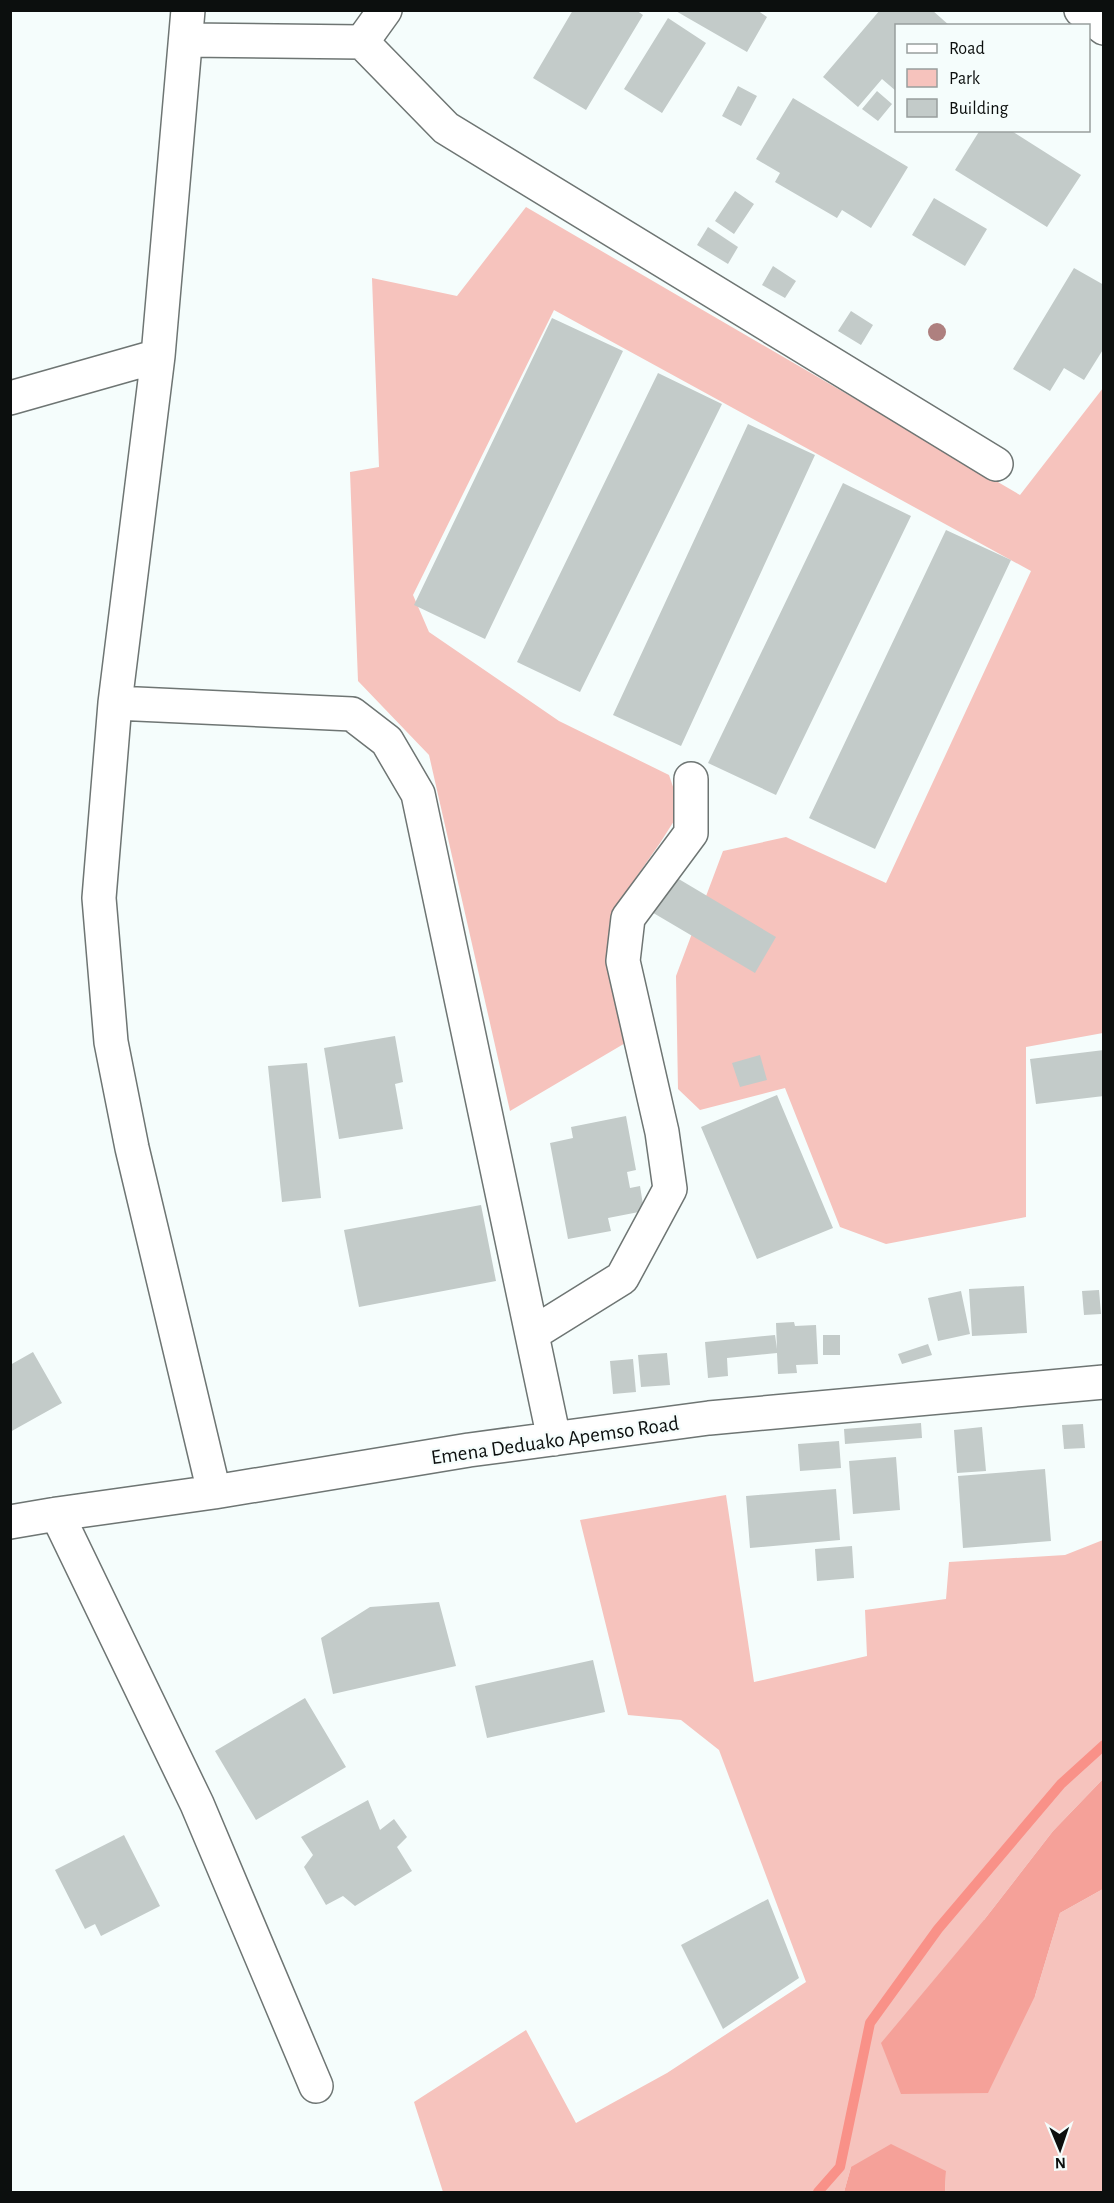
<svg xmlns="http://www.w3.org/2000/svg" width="1114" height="2203" font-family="'Alegreya Sans',sans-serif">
	<rect width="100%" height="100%" fill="#f5fdfc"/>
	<path fill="#f6c3bd" d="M 526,207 L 1020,495 L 1103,388 L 1103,1033 L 1026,1047 L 1026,1217 L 886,1244 L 840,1227 L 785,1088 L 700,1110 L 678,1089 L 676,976 L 723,851 L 786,837 L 886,883 L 1031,571 L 554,310 L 413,595 L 429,632 L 559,721 L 669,775 L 681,810 L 660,843 L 614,909 L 612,980 L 627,1042 L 510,1111 L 429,755 L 358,681 L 350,472 L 379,467 L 372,278 L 457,296 Z
		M 726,1495 L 754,1682 L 867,1656 L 865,1610 L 946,1599 L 949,1562 L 1065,1555 L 1103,1540 L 1103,1779 L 1053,1831 L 984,1920 L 1035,1996 L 1060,1913 L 1103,1889 L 1103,2192 L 945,2192 L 946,2171 L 851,2167 L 844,2192 L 443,2192 L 414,2102 L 526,2030 L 576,2123 L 667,2073 L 806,1982 L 719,1750 L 681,1720 L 628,1715 L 580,1520 Z"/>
	<path fill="#f5a199" d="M 1103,1779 L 1103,1889 L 1060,1913 L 1035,1996 L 988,2093 L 901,2094 L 881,2043 L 984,1920 L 1053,1831 Z
		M 891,2144 L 946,2171 L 945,2192 L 844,2192 L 851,2167 Z"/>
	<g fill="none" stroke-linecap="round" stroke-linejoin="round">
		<path stroke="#f99188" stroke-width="10" d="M 818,2192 L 840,2167 L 870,2023 L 938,1929 L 1061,1784 L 1104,1745"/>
	</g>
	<path fill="#c3cbc9" d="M 573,10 L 636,10 L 643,15 L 586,110 L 533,78 Z
		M 674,10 L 757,10 L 767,17 L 747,52 Z
		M 880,10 L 932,10 L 950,26 L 896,26 L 896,91 L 882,79 L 858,107 L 823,77 Z
		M 668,18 L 706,43 L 662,113 L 624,89 Z
		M 738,86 L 757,96 L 741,126 L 722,116 Z
		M 877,91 L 892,104 L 878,121 L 862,109 Z
		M 793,98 L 908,167 L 871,228 L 842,210 L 837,218 L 775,182 L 780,173 L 756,159 Z
		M 980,130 L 1010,130 L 1081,175 L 1047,227 L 955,170 Z
		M 735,191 L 754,204 L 734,234 L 715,221 Z
		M 934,198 L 987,229 L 965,266 L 912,235 Z
		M 708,227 L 738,247 L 728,264 L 697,245 Z
		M 773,266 L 796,281 L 785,298 L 762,285 Z
		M 1074,268 L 1104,285 L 1104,348 L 1084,380 L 1064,368 L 1050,391 L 1013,369 Z
		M 851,311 L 873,325 L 861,345 L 838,331 Z
		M 552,318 L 623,351 L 485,639 L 414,605 Z
		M 658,373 L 722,404 L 580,692 L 517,662 Z
		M 748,424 L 815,455 L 681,746 L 613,715 Z
		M 843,483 L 911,516 L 776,795 L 708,763 Z
		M 946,530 L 1011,560 L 875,849 L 809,818 Z
		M 672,875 L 776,937 L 755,973 L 650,911 Z
		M 395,1036 L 403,1082 L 395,1084 L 403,1129 L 339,1139 L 324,1048 Z
		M 1104,1050 L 1104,1096 L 1036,1104 L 1030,1059 Z
		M 760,1055 L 767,1080 L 740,1087 L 732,1063 Z
		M 307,1063 L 321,1198 L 282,1202 L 268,1066 Z
		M 777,1095 L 833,1228 L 757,1259 L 701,1127 Z
		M 626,1116 L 636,1170 L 627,1172 L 630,1188 L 640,1186 L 644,1211 L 608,1218 L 611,1231 L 568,1239 L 550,1143 L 573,1138 L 571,1127 Z
		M 481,1205 L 496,1281 L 359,1307 L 344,1230 Z
		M 1024,1286 L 1027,1333 L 972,1336 L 969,1289 Z
		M 1099,1290 L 1101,1314 L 1084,1315 L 1082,1291 Z
		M 961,1291 L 970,1334 L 938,1341 L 928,1298 Z
		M 794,1322 L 795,1326 L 816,1325 L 818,1364 L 796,1365 L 797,1373 L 778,1374 L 777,1353 L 727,1358 L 728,1376 L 708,1378 L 705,1342 L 775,1335 L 777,1349 L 776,1323 Z
		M 823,1335 L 840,1335 L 840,1355 L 823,1355 Z
		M 928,1344 L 932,1355 L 902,1364 L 898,1354 Z
		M 33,1352 L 62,1403 L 10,1432 L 10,1365 Z
		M 667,1353 L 670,1385 L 641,1387 L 638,1355 Z
		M 633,1359 L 636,1392 L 613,1394 L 610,1361 Z
		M 921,1423 L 922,1438 L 845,1444 L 844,1429 Z
		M 1083,1424 L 1085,1448 L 1064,1449 L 1062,1425 Z
		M 982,1427 L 986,1471 L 957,1473 L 954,1430 Z
		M 839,1441 L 841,1468 L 800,1471 L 798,1444 Z
		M 896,1457 L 900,1510 L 853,1514 L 849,1461 Z
		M 1045,1469 L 1051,1541 L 963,1548 L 958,1476 Z
		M 836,1489 L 840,1540 L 750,1548 L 746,1496 Z
		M 852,1546 L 854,1578 L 817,1581 L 815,1549 Z
		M 439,1602 L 456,1666 L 333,1694 L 321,1638 L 370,1607 Z
		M 593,1660 L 605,1712 L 487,1738 L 475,1686 Z
		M 305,1698 L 346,1767 L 256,1820 L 215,1751 Z
		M 368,1800 L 380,1830 L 394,1819 L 407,1837 L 397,1847 L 412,1871 L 355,1906 L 343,1896 L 326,1905 L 304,1867 L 313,1855 L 301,1837 Z
		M 124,1835 L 160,1906 L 101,1936 L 95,1924 L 85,1929 L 55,1870 Z
		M 768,1899 L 799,1978 L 723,2029 L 681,1945 Z"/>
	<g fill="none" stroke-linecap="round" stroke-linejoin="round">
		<g stroke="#6e7573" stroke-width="36">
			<path id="minor" d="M 188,10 L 158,356 L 115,703 L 99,898 L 111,1042 L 132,1148 L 214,1492
				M 385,10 L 362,42 L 446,128 L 996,464
				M 1081,10 L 1104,28
				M 187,40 L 362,42
				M 10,398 L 158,356
				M 115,703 L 352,714 L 387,741 L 418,794 L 554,1439
				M 532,1334 L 622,1278 L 670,1189 L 662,1132 L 623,961 L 628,918 L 691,833 L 691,779
				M 57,1514 L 197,1804 L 316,2086
				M 10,1522 L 57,1514 L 214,1492 L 469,1450 L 709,1418 L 1104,1382"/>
		</g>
		<use href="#minor" stroke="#fff" stroke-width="33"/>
	</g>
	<circle fill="#ae807f" cx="937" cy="332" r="9"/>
	<g text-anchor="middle" stroke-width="4.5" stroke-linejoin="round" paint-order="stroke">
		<g font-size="21" fill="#0c0f0e" stroke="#f5fdfc">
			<text transform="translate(555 1440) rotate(-8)" y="7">Emena Deduako Apemso Road</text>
		</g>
	</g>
	<rect width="1114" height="2203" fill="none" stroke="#0c0f0e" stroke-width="24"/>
	<rect x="895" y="24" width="195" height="108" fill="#f5fdfc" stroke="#989e9d" stroke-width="1.5"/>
	<rect x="907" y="44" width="30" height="9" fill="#ffffff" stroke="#989e9d" stroke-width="1.5"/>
	<text x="949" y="54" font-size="18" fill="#0c0f0e">Road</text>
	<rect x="907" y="69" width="30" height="18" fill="#f6c3bd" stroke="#989e9d" stroke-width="1.5"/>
	<text x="949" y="84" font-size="18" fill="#0c0f0e">Park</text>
	<rect x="907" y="99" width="30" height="18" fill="#c3cbc9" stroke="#989e9d" stroke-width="1.5"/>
	<text x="949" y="114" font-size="18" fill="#0c0f0e">Building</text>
	<g transform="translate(1060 2149) rotate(178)" stroke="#f5fdfc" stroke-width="4.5" paint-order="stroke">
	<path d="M0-4.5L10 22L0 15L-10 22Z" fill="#0c0f0e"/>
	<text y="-9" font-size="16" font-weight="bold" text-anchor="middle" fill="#0c0f0e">N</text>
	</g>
</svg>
